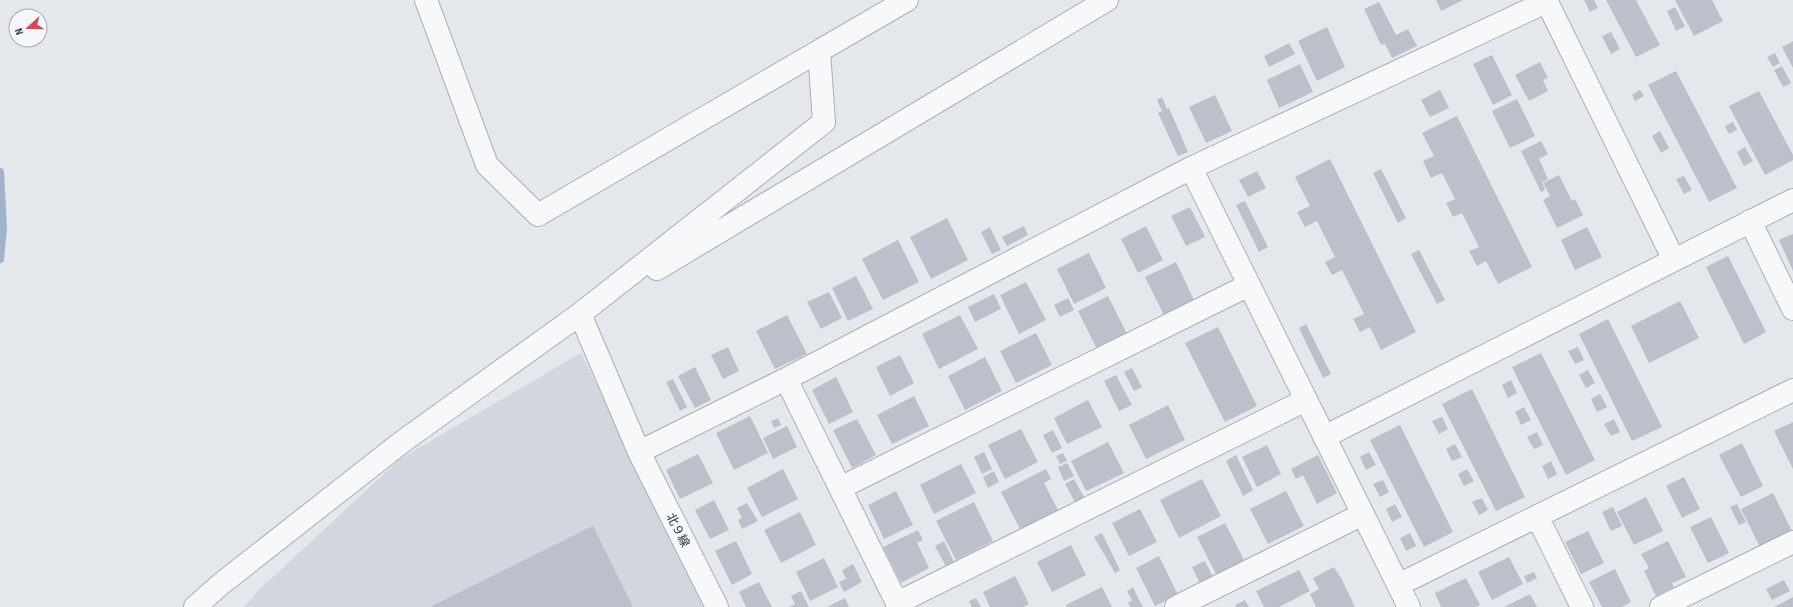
<svg xmlns="http://www.w3.org/2000/svg" width="1793" height="607" font-family="'Sofia Sans Condensed','Noto Sans JP',sans-serif">
	<rect width="100%" height="100%" fill="#e4e7ec"/>
	<path fill="#d2d6de" d="M 581,353 L 706,607 L 244,607 L 258,591 L 400,459 Z"/>
	<g fill="none" stroke-linecap="round" stroke-linejoin="round">
		<path stroke="#9fb4cc" stroke-width="8" d="M 0,172 L 3,228 L 0,259"/>
	</g>
	<path fill="#bbc0ca" d="M 1436,0 L 1463,0 L 1441,11 Z
		M 1584,0 L 1594,0 L 1598,8 L 1590,12 Z
		M 1606,0 L 1636,0 L 1660,45 L 1636,57 Z
		M 1675,0 L 1712,0 L 1723,21 L 1694,36 Z
		M 1379,2 L 1396,35 L 1408,29 L 1417,46 L 1392,58 L 1385,44 L 1381,45 L 1364,9 Z
		M 1675,7 L 1685,26 L 1676,31 L 1667,11 Z
		M 1327,27 L 1345,67 L 1317,81 L 1298,41 Z
		M 1611,32 L 1620,49 L 1611,54 L 1602,36 Z
		M 1793,41 L 1793,68 L 1782,47 Z
		M 1289,43 L 1295,54 L 1269,67 L 1264,56 Z
		M 1775,53 L 1780,63 L 1773,67 L 1767,57 Z
		M 1492,55 L 1512,95 L 1493,105 L 1473,64 Z
		M 1540,62 L 1548,78 L 1543,80 L 1548,91 L 1529,101 L 1515,75 Z
		M 1300,64 L 1313,92 L 1279,108 L 1267,80 Z
		M 1782,66 L 1791,83 L 1783,87 L 1774,70 Z
		M 1676,71 L 1737,188 L 1709,202 L 1648,85 Z
		M 1440,90 L 1449,108 L 1430,117 L 1421,100 Z
		M 1640,90 L 1644,96 L 1635,101 L 1632,95 Z
		M 1759,91 L 1793,155 L 1793,160 L 1765,175 L 1729,106 Z
		M 1215,95 L 1232,131 L 1206,143 L 1189,107 Z
		M 1162,97 L 1167,109 L 1169,108 L 1188,152 L 1178,156 L 1158,113 L 1162,111 L 1157,100 Z
		M 1517,99 L 1535,136 L 1510,148 L 1492,111 Z
		M 1457,116 L 1532,267 L 1498,284 L 1486,261 L 1477,266 L 1469,251 L 1479,247 L 1462,213 L 1453,217 L 1446,203 L 1455,199 L 1442,173 L 1431,178 L 1423,161 L 1434,156 L 1422,133 Z
		M 1733,122 L 1737,130 L 1729,134 L 1725,126 Z
		M 1660,131 L 1669,148 L 1661,153 L 1652,136 Z
		M 1541,141 L 1548,154 L 1539,159 L 1548,179 L 1542,182 L 1545,190 L 1541,192 L 1521,151 Z
		M 1745,147 L 1753,161 L 1744,166 L 1737,152 Z
		M 1330,159 L 1416,332 L 1381,350 L 1370,327 L 1360,332 L 1353,319 L 1364,314 L 1342,270 L 1332,275 L 1325,262 L 1335,257 L 1317,221 L 1305,227 L 1297,212 L 1310,206 L 1295,177 Z
		M 1381,169 L 1406,218 L 1398,223 L 1373,173 Z
		M 1257,171 L 1266,188 L 1248,197 L 1239,180 Z
		M 1559,175 L 1572,201 L 1575,199 L 1583,215 L 1557,228 L 1543,200 L 1550,196 L 1543,183 Z
		M 1684,176 L 1692,190 L 1684,194 L 1676,179 Z
		M 1245,201 L 1268,247 L 1259,252 L 1236,205 Z
		M 1190,207 L 1205,237 L 1186,246 L 1171,216 Z
		M 947,218 L 968,260 L 931,279 L 910,237 Z
		M 1024,226 L 1028,235 L 1007,246 L 1002,237 Z
		M 1146,226 L 1163,260 L 1138,273 L 1121,239 Z
		M 990,227 L 1001,250 L 992,254 L 981,232 Z
		M 1587,227 L 1602,257 L 1575,270 L 1561,240 Z
		M 1793,234 L 1793,271 L 1779,240 Z
		M 898,240 L 919,282 L 883,300 L 862,259 Z
		M 1419,250 L 1445,300 L 1437,304 L 1411,254 Z
		M 1089,253 L 1106,288 L 1074,304 L 1057,269 Z
		M 1728,256 L 1766,332 L 1744,344 L 1706,267 Z
		M 1176,262 L 1194,300 L 1164,315 L 1145,277 Z
		M 856,276 L 873,309 L 848,321 L 832,288 Z
		M 1026,282 L 1046,320 L 1019,334 L 1000,295 Z
		M 829,292 L 842,318 L 821,329 L 807,302 Z
		M 994,294 L 1001,309 L 975,322 L 968,307 Z
		M 1108,296 L 1127,334 L 1097,349 L 1078,311 Z
		M 1068,298 L 1074,310 L 1060,317 L 1054,305 Z
		M 1680,301 L 1699,338 L 1649,363 L 1631,326 Z
		M 787,315 L 807,354 L 775,369 L 756,331 Z
		M 960,315 L 978,349 L 939,369 L 922,334 Z
		M 1608,319 L 1662,427 L 1632,441 L 1579,334 Z
		M 1306,324 L 1331,374 L 1323,378 L 1299,328 Z
		M 1218,327 L 1257,406 L 1225,422 L 1185,343 Z
		M 1036,333 L 1052,365 L 1016,383 L 1000,351 Z
		M 728,347 L 739,371 L 723,379 L 711,355 Z
		M 1578,347 L 1584,360 L 1575,364 L 1568,351 Z
		M 1541,353 L 1595,460 L 1566,475 L 1512,367 Z
		M 900,355 L 914,383 L 890,396 L 876,367 Z
		M 985,357 L 1002,391 L 965,410 L 948,376 Z
		M 695,367 L 711,400 L 695,408 L 678,376 Z
		M 1132,368 L 1142,387 L 1134,391 L 1124,372 Z
		M 1588,370 L 1595,383 L 1586,388 L 1579,375 Z
		M 1116,375 L 1132,405 L 1119,411 L 1104,381 Z
		M 836,377 L 853,412 L 829,424 L 812,390 Z
		M 673,379 L 687,407 L 680,411 L 666,382 Z
		M 1511,380 L 1517,393 L 1508,398 L 1502,385 Z
		M 1472,389 L 1525,497 L 1496,511 L 1442,404 Z
		M 1600,394 L 1607,407 L 1597,412 L 1591,399 Z
		M 914,396 L 929,426 L 892,444 L 877,415 Z
		M 1088,400 L 1102,427 L 1067,444 L 1054,418 Z
		M 1168,405 L 1185,440 L 1146,459 L 1129,425 Z
		M 1524,407 L 1531,420 L 1521,425 L 1515,412 Z
		M 750,416 L 768,453 L 734,470 L 716,433 Z
		M 1442,417 L 1448,429 L 1439,434 L 1432,421 Z
		M 778,418 L 781,425 L 774,428 L 771,421 Z
		M 857,419 L 876,455 L 852,468 L 833,430 Z
		M 1614,419 L 1620,432 L 1611,436 L 1604,424 Z
		M 1793,422 L 1793,469 L 1774,431 Z
		M 1400,425 L 1453,532 L 1424,547 L 1370,440 Z
		M 787,426 L 797,447 L 773,459 L 763,438 Z
		M 1021,429 L 1038,462 L 1005,479 L 988,445 Z
		M 1053,430 L 1062,448 L 1052,453 L 1043,435 Z
		M 1537,432 L 1543,445 L 1534,449 L 1527,437 Z
		M 1108,442 L 1124,473 L 1086,491 L 1071,461 Z
		M 1742,443 L 1763,486 L 1741,497 L 1719,455 Z
		M 1455,444 L 1462,457 L 1452,461 L 1446,449 Z
		M 1267,445 L 1281,474 L 1257,487 L 1242,457 Z
		M 984,452 L 992,469 L 982,474 L 974,457 Z
		M 1369,452 L 1376,465 L 1366,470 L 1360,457 Z
		M 1063,453 L 1067,461 L 1060,464 L 1056,456 Z
		M 698,454 L 713,483 L 680,499 L 666,470 Z
		M 1236,455 L 1253,490 L 1243,496 L 1226,461 Z
		M 1318,455 L 1337,493 L 1317,504 L 1303,475 L 1296,479 L 1291,469 Z
		M 1551,461 L 1557,474 L 1548,479 L 1542,466 Z
		M 1067,463 L 1074,476 L 1064,481 L 1058,467 Z
		M 961,464 L 976,493 L 934,514 L 920,485 Z
		M 783,469 L 798,499 L 762,517 L 747,488 Z
		M 1046,469 L 1051,479 L 1044,483 L 1058,510 L 1020,529 L 1001,492 Z
		M 1467,469 L 1474,481 L 1464,486 L 1458,474 Z
		M 994,471 L 999,482 L 988,488 L 983,477 Z
		M 1684,477 L 1700,509 L 1682,518 L 1666,486 Z
		M 1074,479 L 1084,497 L 1075,502 L 1065,484 Z
		M 1202,479 L 1221,516 L 1179,538 L 1160,500 Z
		M 1383,480 L 1389,492 L 1380,497 L 1373,484 Z
		M 896,491 L 913,525 L 884,539 L 868,505 Z
		M 1286,491 L 1304,526 L 1268,544 L 1250,509 Z
		M 1773,493 L 1792,531 L 1760,547 L 1741,509 Z
		M 1646,497 L 1663,531 L 1634,545 L 1617,512 Z
		M 1482,498 L 1488,510 L 1479,515 L 1472,502 Z
		M 714,500 L 729,530 L 710,539 L 695,510 Z
		M 974,502 L 993,541 L 956,560 L 936,521 Z
		M 747,503 L 758,521 L 742,529 L 738,520 L 742,518 L 737,508 Z
		M 1395,504 L 1402,517 L 1392,522 L 1386,509 Z
		M 1737,504 L 1746,522 L 1739,525 L 1730,507 Z
		M 1613,507 L 1622,526 L 1611,531 L 1602,512 Z
		M 1140,509 L 1157,542 L 1129,556 L 1112,523 Z
		M 800,512 L 816,545 L 781,563 L 764,530 Z
		M 1711,517 L 1729,553 L 1708,563 L 1690,527 Z
		M 1225,523 L 1245,562 L 1217,576 L 1197,537 Z
		M 593,526 L 633,607 L 430,607 Z
		M 918,530 L 923,540 L 917,543 L 929,568 L 901,583 L 883,547 Z
		M 1588,531 L 1604,563 L 1581,574 L 1565,542 Z
		M 1102,533 L 1120,570 L 1115,573 L 1094,537 Z
		M 1410,533 L 1416,546 L 1406,551 L 1400,538 Z
		M 736,541 L 752,574 L 732,585 L 715,551 Z
		M 944,541 L 956,566 L 948,570 L 935,546 Z
		M 1668,541 L 1686,577 L 1672,583 L 1674,587 L 1656,596 L 1644,571 L 1649,568 L 1641,554 Z
		M 1071,545 L 1086,575 L 1052,592 L 1037,562 Z
		M 1159,556 L 1178,595 L 1155,606 L 1136,568 Z
		M 1509,557 L 1523,584 L 1492,600 L 1478,572 Z
		M 824,558 L 838,587 L 810,601 L 796,572 Z
		M 1205,561 L 1213,577 L 1200,584 L 1192,567 Z
		M 853,564 L 862,582 L 844,592 L 839,582 L 846,579 L 842,570 Z
		M 1334,567 L 1341,578 L 1355,607 L 1316,607 L 1310,594 L 1319,589 L 1313,578 Z
		M 1615,569 L 1631,602 L 1622,607 L 1602,607 L 1589,582 Z
		M 1299,570 L 1310,591 L 1279,607 L 1264,607 L 1256,591 Z
		M 1534,572 L 1537,578 L 1527,583 L 1524,576 Z
		M 1015,576 L 1029,604 L 1023,607 L 990,607 L 983,592 Z
		M 1466,578 L 1480,605 L 1476,607 L 1441,607 L 1435,593 Z
		M 1784,580 L 1790,591 L 1772,600 L 1766,589 Z
		M 759,582 L 772,607 L 746,607 L 739,592 Z
		M 1102,587 L 1112,607 L 1067,607 L 1066,605 Z
		M 1133,587 L 1138,598 L 1143,607 L 1130,607 L 1128,602 L 1132,601 L 1127,591 Z
		M 801,591 L 809,607 L 789,607 L 795,604 L 791,596 Z
		M 1530,594 L 1537,607 L 1504,607 Z
		M 1793,597 L 1793,607 L 1774,607 Z
		M 845,598 L 849,607 L 827,607 Z
		M 976,598 L 981,607 L 972,607 L 969,601 Z
		M 1245,600 L 1249,607 L 1236,607 L 1235,605 Z"/>
	<g fill="none" stroke-linecap="round" stroke-linejoin="round">
		<g stroke="#a9aeb7" stroke-width="24">
			<path id="minor" d="M 1546,0 L 1674,260
				M 819,51 L 907,0
				M 1191,168 L 1409,607
				M 1750,221 L 1793,309
				M 657,269 L 1107,0
				M 580,314 L 639,452 L 717,607
				M 786,379 L 899,607
				M 1324,437 L 1793,200
				M 639,452 L 786,379 L 1191,168 L 1546,2
				M 840,488 L 1249,285
				M 1537,516 L 1582,607
				M 1398,585 L 1793,390
				M 897,603 L 1306,400
				M 195,607 L 221,584 L 402,442 L 580,314 L 824,122 L 819,51 L 538,215 L 487,165 L 426,0
				M 1176,607 L 1363,514
				M 1661,607 L 1793,542"/>
		</g>
		<use href="#minor" stroke="#f7f8fa" stroke-width="22"/>
	</g>
	<g text-anchor="middle" stroke-width="3" stroke-linejoin="round" paint-order="stroke">
		<g font-size="12" fill="#2b3445" stroke="#f4f6f9">
			<text transform="translate(678 530) rotate(63)" y="4">北９線</text>
		</g>
	</g>
	<g transform="translate(28 28) rotate(249)"><circle r="19" fill="#f4f6f9" stroke="#a4a8b1"/>
	<path d="M0-3L7 15L0 10L-7 15Z" fill="#d1495b"/>
	<text y="-6" font-size="11" font-weight="bold" text-anchor="middle" fill="#2b3445">N</text>
	</g>
</svg>
